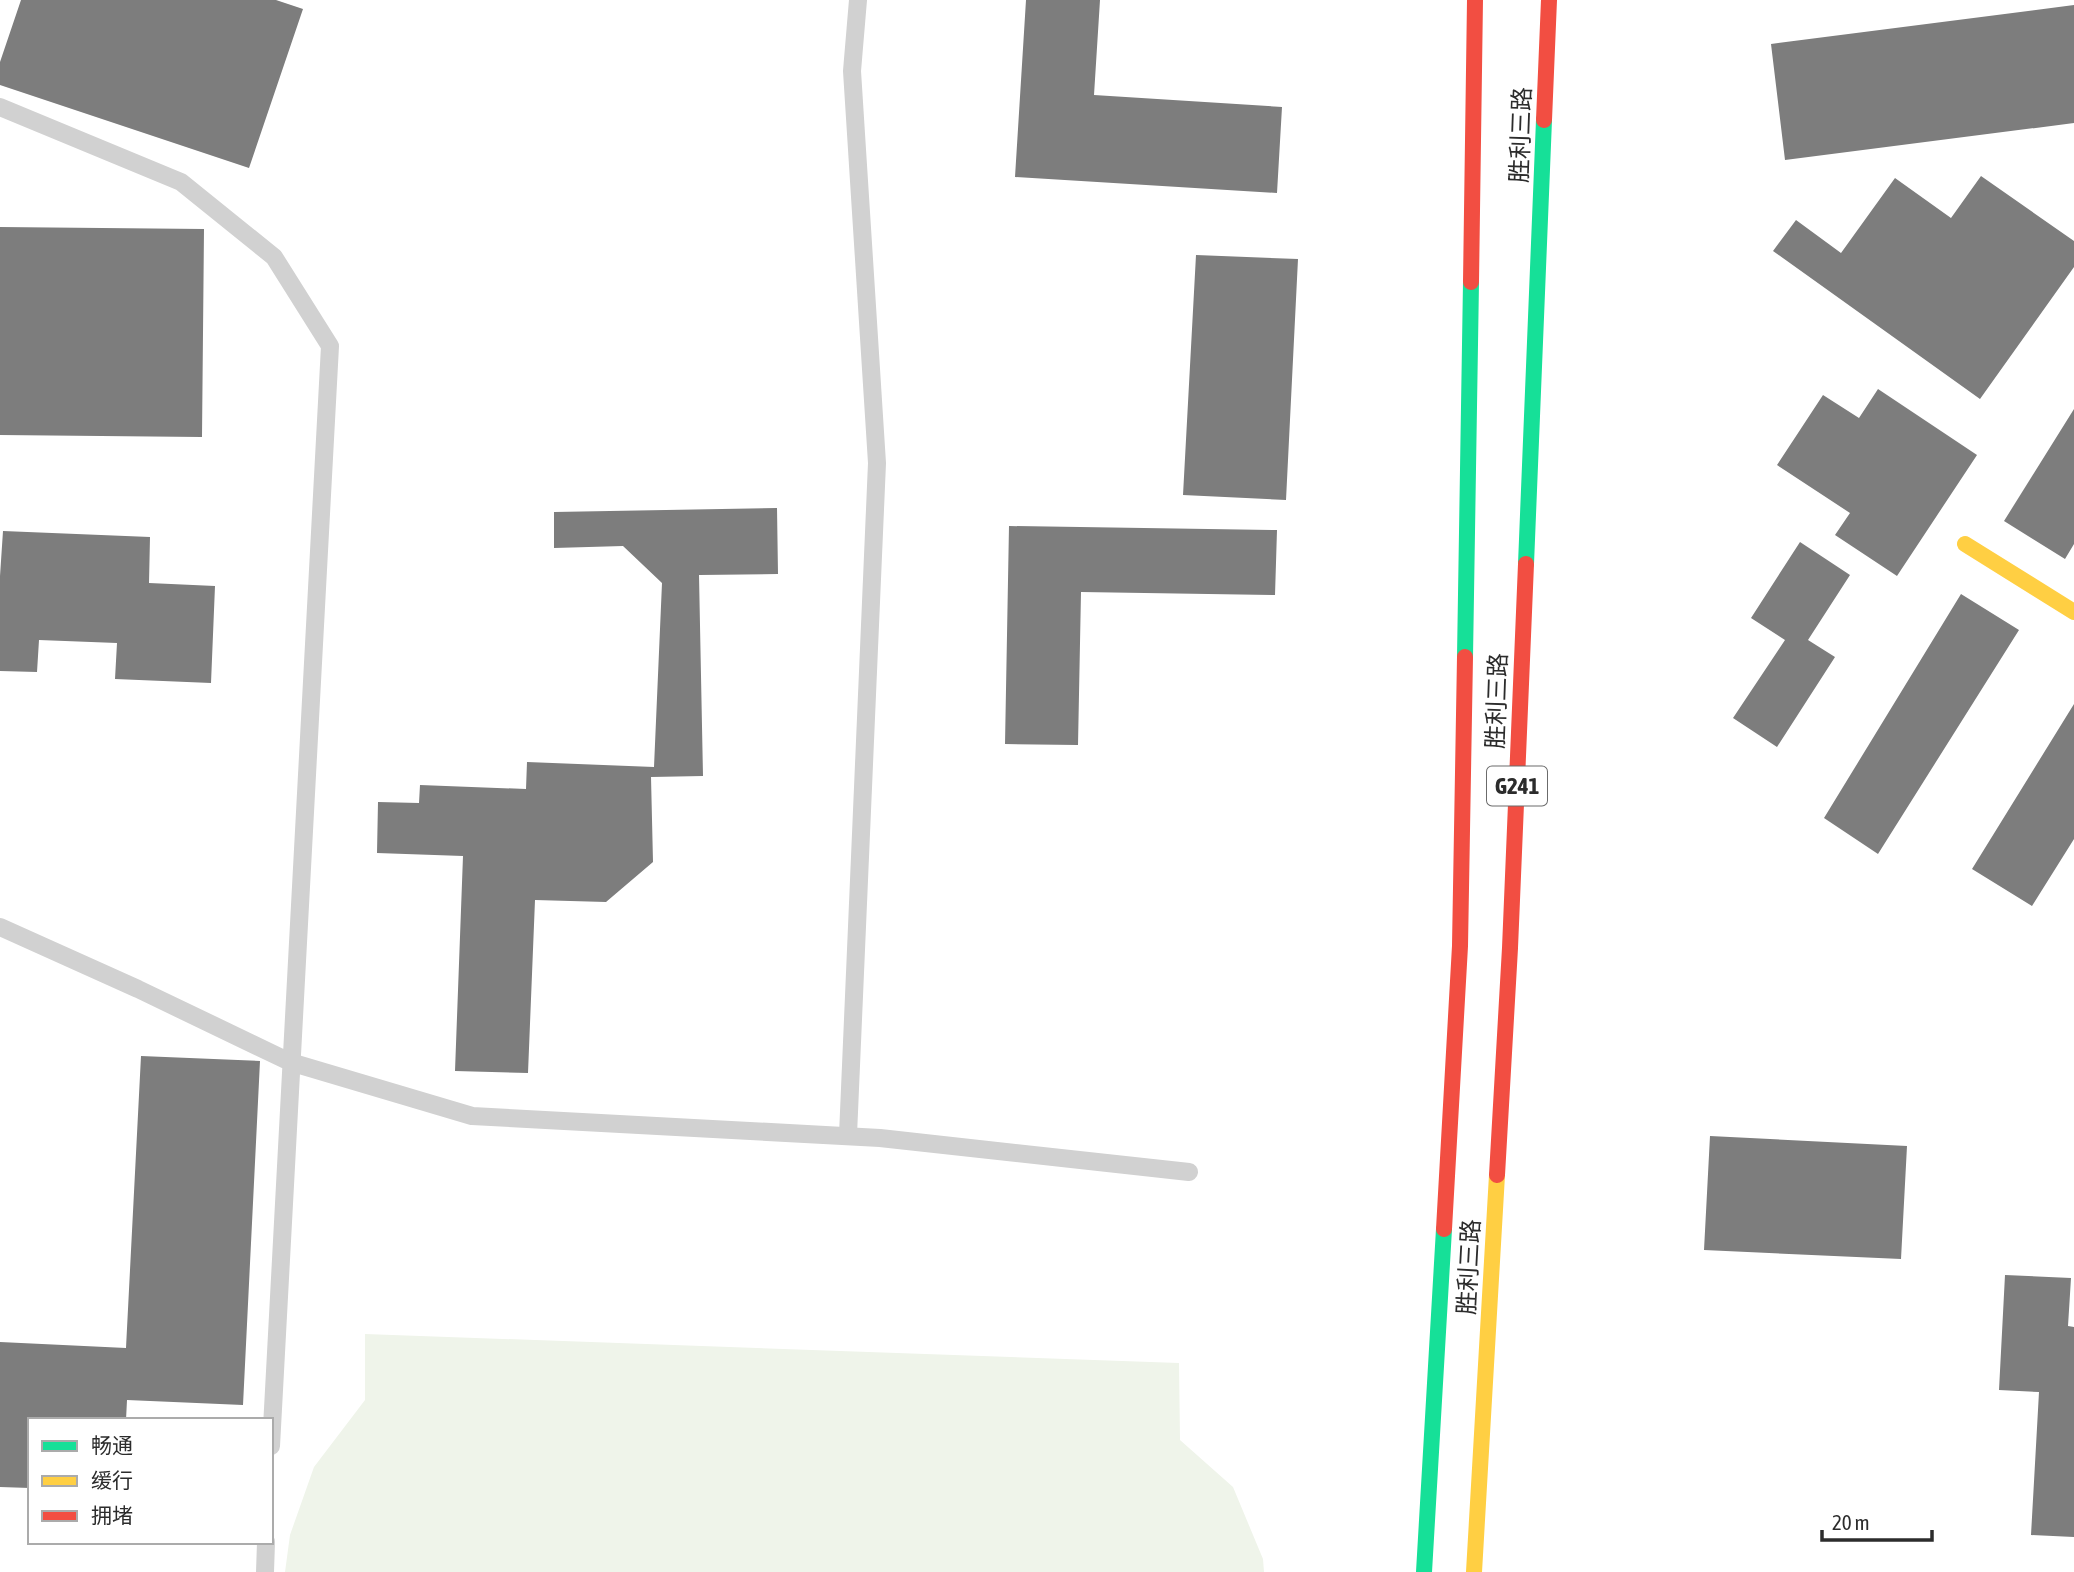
<svg xmlns="http://www.w3.org/2000/svg" width="2074" height="1572" font-family="'Asap Condensed','Noto Sans SC',sans-serif">
	<rect width="100%" height="100%" fill="#fff"/>
	<path fill="#eff4ea" d="M 365,1334 L 1179,1363 L 1180,1440 L 1233,1487 L 1263,1559 L 1264,1572 L 285,1572 L 290,1535 L 314,1467 L 365,1400 Z"/>
	<path fill="#7d7d7d" d="M 21,0 L 276,0 L 303,9 L 249,168 L 0,85 L 0,62 Z
		M 1026,0 L 1100,0 L 1094,95 L 1282,107 L 1277,193 L 1015,177 Z
		M 2074,5 L 2074,123 L 1785,160 L 1771,44 Z
		M 1981,176 L 2074,241 L 2074,267 L 1980,399 L 1773,251 L 1796,220 L 1841,253 L 1895,178 L 1951,218 Z
		M 0,227 L 204,229 L 202,437 L 0,435 Z
		M 1196,255 L 1298,259 L 1286,500 L 1183,495 Z
		M 1878,389 L 1977,455 L 1897,576 L 1835,535 L 1850,513 L 1777,465 L 1823,395 L 1859,418 Z
		M 2074,409 L 2074,544 L 2065,559 L 2004,521 Z
		M 777,508 L 778,574 L 699,575 L 703,776 L 651,777 L 653,862 L 606,902 L 535,900 L 528,1073 L 455,1071 L 463,856 L 377,853 L 378,802 L 419,803 L 420,785 L 526,789 L 527,762 L 654,767 L 662,583 L 623,546 L 554,548 L 554,512 Z
		M 1009,526 L 1277,530 L 1275,595 L 1081,592 L 1078,745 L 1005,744 Z
		M 3,531 L 150,537 L 149,583 L 215,586 L 211,683 L 115,679 L 117,643 L 39,640 L 37,672 L 0,671 L 0,576 Z
		M 1800,542 L 1850,575 L 1808,640 L 1835,657 L 1777,747 L 1733,718 L 1785,640 L 1751,618 Z
		M 1961,594 L 2019,630 L 1878,854 L 1824,818 Z
		M 2074,704 L 2074,839 L 2032,906 L 1972,869 Z
		M 141,1056 L 260,1061 L 243,1405 L 127,1400 L 126,1420 L 30,1420 L 30,1488 L 0,1487 L 0,1342 L 126,1348 Z
		M 1710,1136 L 1907,1146 L 1901,1259 L 1704,1250 Z
		M 2005,1275 L 2071,1278 L 2068,1326 L 2074,1327 L 2074,1537 L 2031,1535 L 2039,1392 L 1999,1390 Z"/>
	<g fill="none" stroke-linecap="round" stroke-linejoin="round">
		<path stroke="#d1d1d1" stroke-width="18" d="M 0,107 L 181,182 L 274,257 L 330,346 L 271,1446
			M 0,927 L 138,989 L 290,1062 L 472,1116 L 880,1138 L 1189,1172
			M 848,1135 L 877,463 L 852,71 L 858,0
			M 265,1572 L 266,1542"/>
		<path stroke="#16e098" stroke-width="16" d="M 1526,564 L 1544,120
			M 1465,657 L 1471,282
			M 1424,1572 L 1444,1229"/>
		<path stroke="#ffcf43" stroke-width="16" d="M 1965,544 L 2074,612
			M 1474,1572 L 1497,1175"/>
		<path stroke="#f24e42" stroke-width="16" d="M 1544,120 L 1549,0
			M 1471,282 L 1475,0
			M 1497,1175 L 1510,948 L 1526,564
			M 1444,1229 L 1460,946 L 1465,657"/>
	</g>
	<g text-anchor="middle" stroke-width="7" stroke-linejoin="round" paint-order="stroke">
		<rect fill="#fff" stroke="#6b6b6b" stroke-width="2" x="1487" y="766.5" width="60" height="39" rx="5"/>
		<g font-size="23" font-weight="bold" fill="#2c2c2c">
			<text x="1517" y="794">G241</text>
		</g>
		<g font-size="24" fill="#2c2c2c" stroke="#fff">
			<text transform="translate(1521 135) rotate(-88)" y="8">胜利三路</text>
			<text transform="translate(1497 701) rotate(-88)" y="8">胜利三路</text>
			<text transform="translate(1469 1267) rotate(-87)" y="8">胜利三路</text>
		</g>
	</g>
	<rect x="28" y="1418" width="245" height="126" fill="#ffffff" stroke="#ababab" stroke-width="2"/>
	<rect x="42" y="1441" width="35" height="10" fill="#16e098" stroke="#ababab" stroke-width="2"/>
	<text x="91" y="1453" font-size="21" fill="#2c2c2c">畅通</text>
	<rect x="42" y="1476" width="35" height="10" fill="#ffcf43" stroke="#ababab" stroke-width="2"/>
	<text x="91" y="1488" font-size="21" fill="#2c2c2c">缓行</text>
	<rect x="42" y="1511" width="35" height="10" fill="#f24e42" stroke="#ababab" stroke-width="2"/>
	<text x="91" y="1523" font-size="21" fill="#2c2c2c">拥堵</text>
	<path d="M1822 1530v10h110v-10" fill="none" stroke="#2c2c2c" stroke-width="3.5"/>
	<text x="1832" y="1530" font-size="21" fill="#2c2c2c" stroke="#ffffff" stroke-width="5" paint-order="stroke">20 m</text>
</svg>
